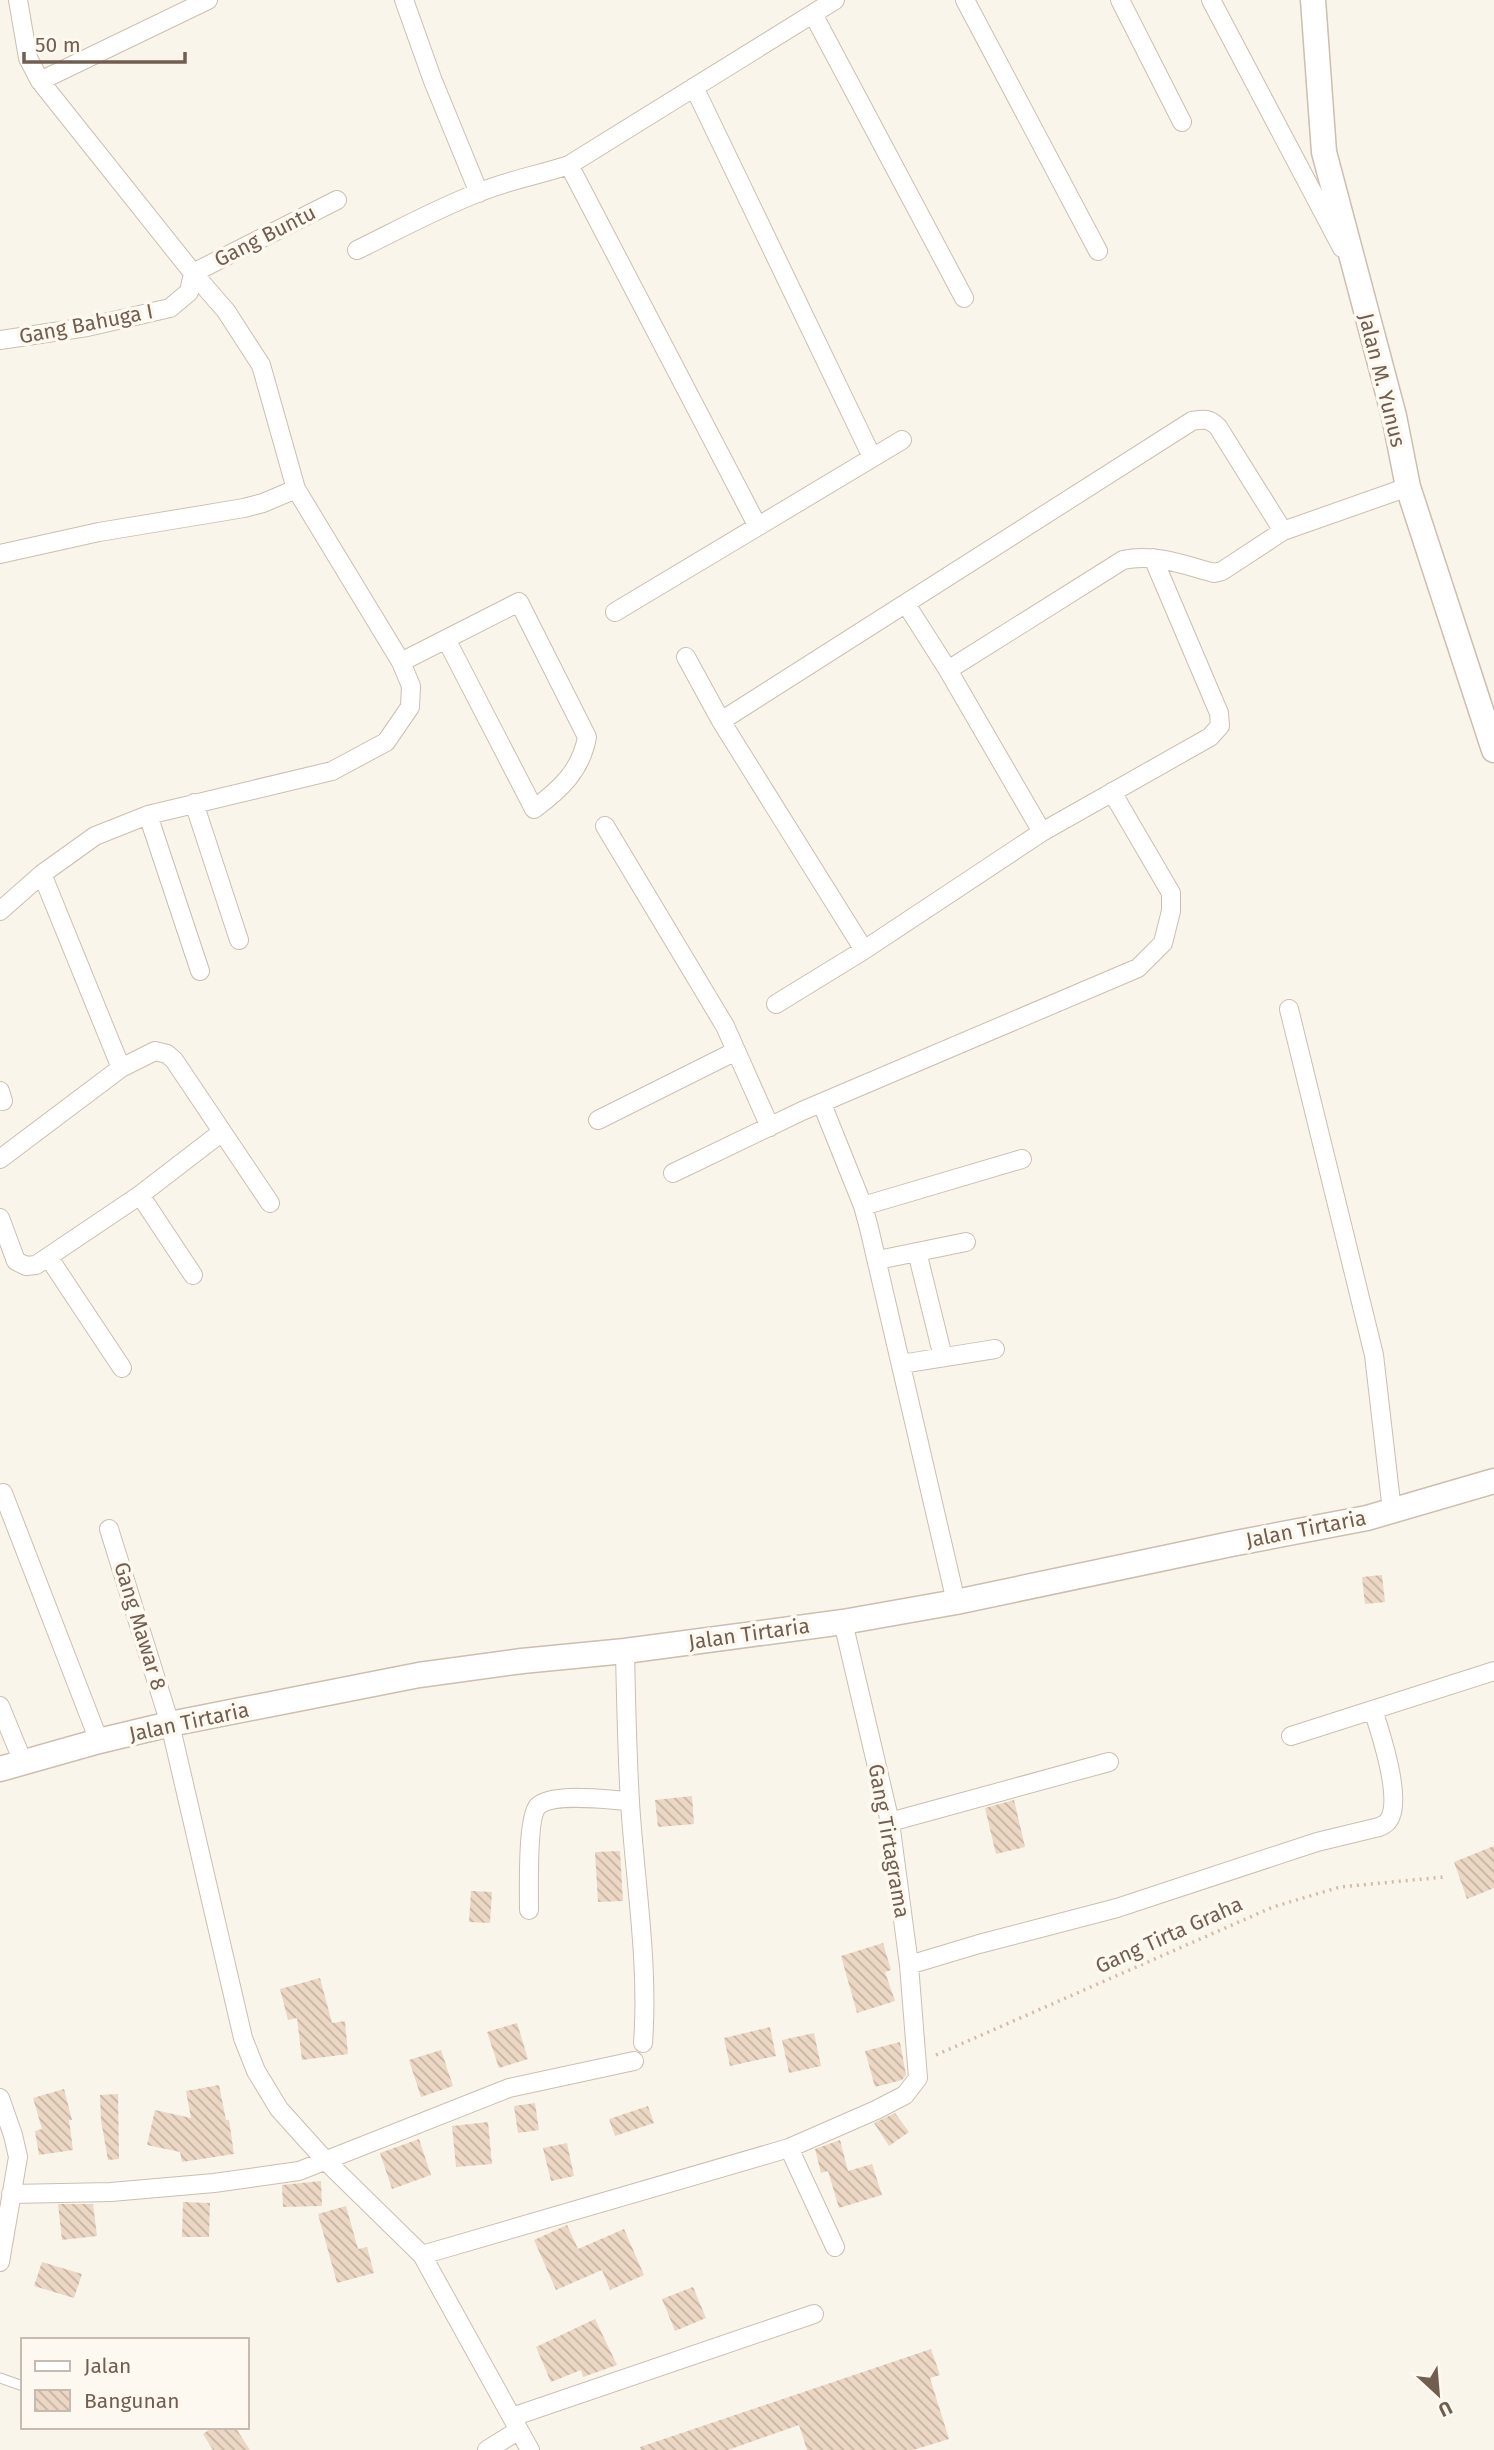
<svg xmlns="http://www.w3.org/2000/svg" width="1494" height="2450" font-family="'Fira Sans',sans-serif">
	<defs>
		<pattern id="building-back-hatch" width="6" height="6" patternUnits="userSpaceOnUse" patternTransform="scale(1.75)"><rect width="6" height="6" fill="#ecd7c4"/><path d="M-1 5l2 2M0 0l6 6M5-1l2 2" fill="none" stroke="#c4b2a2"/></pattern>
	</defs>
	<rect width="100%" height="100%" fill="#faf5ea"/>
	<path fill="url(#building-back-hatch)" d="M 1382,1575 L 1385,1602 L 1365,1604 L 1362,1577 Z
		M 692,1796 L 694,1824 L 658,1827 L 655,1800 Z
		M 1014,1800 L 1025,1847 L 996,1854 L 985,1808 Z
		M 1494,1846 L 1494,1888 L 1467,1899 L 1454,1862 Z
		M 620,1851 L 623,1901 L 598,1902 L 595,1852 Z
		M 471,1891 L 492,1892 L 490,1923 L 469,1922 Z
		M 883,1943 L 891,1970 L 885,1972 L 895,2001 L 857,2013 L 841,1956 Z
		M 320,1978 L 332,2023 L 345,2021 L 348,2054 L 302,2060 L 297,2018 L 288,2020 L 280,1989 Z
		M 517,2023 L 528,2059 L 499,2068 L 487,2032 Z
		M 770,2027 L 776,2056 L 730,2066 L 724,2038 Z
		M 814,2033 L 821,2066 L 789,2073 L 782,2040 Z
		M 900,2042 L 906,2075 L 902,2080 L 875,2087 L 865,2051 Z
		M 441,2050 L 453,2086 L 421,2097 L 409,2060 Z
		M 219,2085 L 226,2120 L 229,2120 L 234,2154 L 182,2162 L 180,2152 L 147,2145 L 155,2110 L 191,2118 L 186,2091 Z
		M 64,2089 L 72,2120 L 69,2120 L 73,2150 L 39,2155 L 35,2131 L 42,2129 L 33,2098 Z
		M 118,2094 L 119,2159 L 108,2160 L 101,2120 L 100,2095 Z
		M 535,2103 L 539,2130 L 518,2133 L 514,2106 Z
		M 648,2106 L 654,2123 L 615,2136 L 609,2119 Z
		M 895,2113 L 909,2132 L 889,2146 L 874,2123 Z
		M 488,2122 L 492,2164 L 456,2167 L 452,2126 Z
		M 419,2139 L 431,2175 L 392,2189 L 380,2153 Z
		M 840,2140 L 848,2171 L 872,2164 L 882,2195 L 839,2208 L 828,2171 L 821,2173 L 815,2149 Z
		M 567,2143 L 574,2176 L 551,2181 L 543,2148 Z
		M 321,2181 L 322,2206 L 283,2207 L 282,2185 Z
		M 183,2202 L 210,2203 L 209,2237 L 182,2237 Z
		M 58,2204 L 93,2204 L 97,2236 L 62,2240 Z
		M 346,2206 L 358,2249 L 367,2247 L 374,2273 L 337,2283 L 318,2214 Z
		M 567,2225 L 578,2249 L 624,2229 L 644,2275 L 610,2290 L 602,2270 L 556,2290 L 534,2240 Z
		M 42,2262 L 82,2274 L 74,2298 L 34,2286 Z
		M 693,2287 L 706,2318 L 675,2331 L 662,2299 Z
		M 595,2319 L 617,2365 L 583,2377 L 581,2370 L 551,2382 L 536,2347 Z
		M 931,2349 L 940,2375 L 930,2378 L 949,2439 L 913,2450 L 807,2450 L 799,2425 L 728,2450 L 641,2450 L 640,2447 Z
		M 213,2427 L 235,2427 L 250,2450 L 213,2450 L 203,2434 Z"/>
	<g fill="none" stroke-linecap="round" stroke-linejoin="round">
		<g stroke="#cbbeb1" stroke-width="11">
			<path id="lane" d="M 0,2378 L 23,2386"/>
		</g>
		<g stroke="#cbbeb1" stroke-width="20">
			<path id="street" d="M 404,0 L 433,81 L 479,193
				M 965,0 L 1098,251
				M 1120,0 L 1182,122
				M 1211,0 L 1342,248
				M 813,14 L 964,298
				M 40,81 L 208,0
				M 694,87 L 872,457
				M 569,165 L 757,525
				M 357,250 C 398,230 438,208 480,192 C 509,180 539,175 569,165 L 835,0
				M 0,340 L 87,327 L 170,308 L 189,292 L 193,273 L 337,200
				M 0,554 L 99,532 L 244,508 L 263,503 L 296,489
				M 615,612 L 902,440
				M 686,657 L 721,721
				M 401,662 L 519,602 L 587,737 C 581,770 561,789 534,809 L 446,639
				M 948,670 L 1123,560 C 1154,553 1184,565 1214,573 L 1222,571 L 1283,531 L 1408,487
				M 194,803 L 239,940
				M 148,815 L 200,971
				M 605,826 L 725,1026 L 770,1127
				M 1042,832 L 1210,737 L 1220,726 L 1219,713 L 1153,558
				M 42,874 L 121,1068
				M 0,911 L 42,874 L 95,836 L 148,815 L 332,771 L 386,742 L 410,707 L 411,686 L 401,662 L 296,489 L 261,365 L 226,311 L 193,273 L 40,81 L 28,58 L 18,0
				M 864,950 L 721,721 L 1192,421 C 1204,419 1209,418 1218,427 L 1283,531
				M 776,1004 L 864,950 L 1042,832 L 948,670 L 906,604
				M 1289,1009 L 1374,1355 L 1392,1511
				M 0,1091 L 3,1101
				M 822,1104 L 863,1206 L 869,1228 L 956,1602
				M 598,1120 L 736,1051
				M 0,1159 L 121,1068 L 155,1051 L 167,1054 L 174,1060 L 270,1203
				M 673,1173 L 802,1111 L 1138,968 L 1163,943 L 1171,911 L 1171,893 L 1112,792
				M 140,1195 L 193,1275
				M 863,1206 L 1022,1159
				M 0,1218 L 16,1261 L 26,1266 L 36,1265 L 140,1195 L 222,1132
				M 917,1252 L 943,1357
				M 49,1258 L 122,1368
				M 878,1260 L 966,1242
				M 901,1364 L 995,1349
				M 3,1493 L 99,1741
				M 109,1529 L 170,1724 L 243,2038 L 256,2071 L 279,2109 L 325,2160 L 422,2255 L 530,2450
				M 625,1651 C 626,1701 627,1752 630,1802 C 635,1882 649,1963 643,2043
				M 0,1706 L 23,1762
				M 1291,1736 L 1494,1671
				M 890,1822 L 1109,1762
				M 529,1910 C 529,1891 527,1817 538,1806 C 553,1792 609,1800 630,1801
				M 909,1965 L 979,1944 L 1117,1908 L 1317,1842 L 1379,1827 C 1382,1826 1387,1823 1388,1821 C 1404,1803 1380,1731 1373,1710
				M 0,2098 L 13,2135 L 18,2157 L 0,2262
				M 789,2148 L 835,2247
				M 11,2194 L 111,2192 L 214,2183 L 299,2171 L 509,2088 L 634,2061
				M 422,2255 L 789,2148 L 876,2110 L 905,2095 L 918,2078 L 909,1965 L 890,1822 L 843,1622
				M 512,2417 L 814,2314
				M 487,2450 L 519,2430"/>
		</g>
		<g stroke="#cdbeaf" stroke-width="27">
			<path id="secondary" d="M 1313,0 L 1324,152 L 1394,416 L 1408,487 L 1494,750
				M 0,1769 L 99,1741 L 170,1724 L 419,1675 L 522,1661 L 625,1651 L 843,1622 L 956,1602 L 1231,1544 L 1367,1518 L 1494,1481"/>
		</g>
		<path stroke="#d2bba7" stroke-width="3.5" stroke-dasharray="2 5" stroke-linecap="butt" d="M 936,2055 L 1273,1907 L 1340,1887 L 1444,1877"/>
		<use href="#lane" stroke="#fff" stroke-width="9"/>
		<use href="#street" stroke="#fff" stroke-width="18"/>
		<use href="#secondary" stroke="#fff" stroke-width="24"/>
	</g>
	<g text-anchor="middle" stroke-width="7" stroke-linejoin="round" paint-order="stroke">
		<g font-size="21" fill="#725e50" stroke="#fdf9f0">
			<text transform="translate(265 236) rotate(-27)" y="7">Gang Buntu</text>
			<text transform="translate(86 324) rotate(-11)" y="7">Gang Bahuga I</text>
			<text transform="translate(1382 380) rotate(76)" y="7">Jalan M. Yunus</text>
			<text transform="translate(1306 1529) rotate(-11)" y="7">Jalan Tirtaria</text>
			<text transform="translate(140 1626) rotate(73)" y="7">Gang Mawar 8</text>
			<text transform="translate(749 1634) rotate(-8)" y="7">Jalan Tirtaria</text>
			<text transform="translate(189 1722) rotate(-12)" y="7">Jalan Tirtaria</text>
			<text transform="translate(889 1841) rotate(80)" y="7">Gang Tirtagrama</text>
			<text transform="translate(1169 1935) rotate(-24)" y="7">Gang Tirta Graha</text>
		</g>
	</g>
	<rect x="21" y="2338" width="228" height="91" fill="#fdf9f0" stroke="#c5bbb0" stroke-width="2"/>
	<rect x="35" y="2361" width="35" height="10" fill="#ffffff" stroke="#c5bbb0" stroke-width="2"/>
	<text x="84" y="2373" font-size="21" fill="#725e50">Jalan</text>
	<rect x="35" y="2390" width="35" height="21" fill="url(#building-back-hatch)" stroke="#c5bbb0" stroke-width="2"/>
	<text x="84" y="2408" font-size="21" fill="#725e50">Bangunan</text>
	<g transform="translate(1438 2394) rotate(154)" stroke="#fdf9f0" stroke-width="5" paint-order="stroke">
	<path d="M0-5L12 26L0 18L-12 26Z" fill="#725e50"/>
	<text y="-10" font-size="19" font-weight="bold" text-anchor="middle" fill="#725e50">U</text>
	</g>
	<path d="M24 52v10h161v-10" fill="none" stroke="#725e50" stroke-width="3.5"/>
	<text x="35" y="52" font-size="21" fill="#725e50" stroke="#fdf9f0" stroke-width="5" paint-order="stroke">50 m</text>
</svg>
